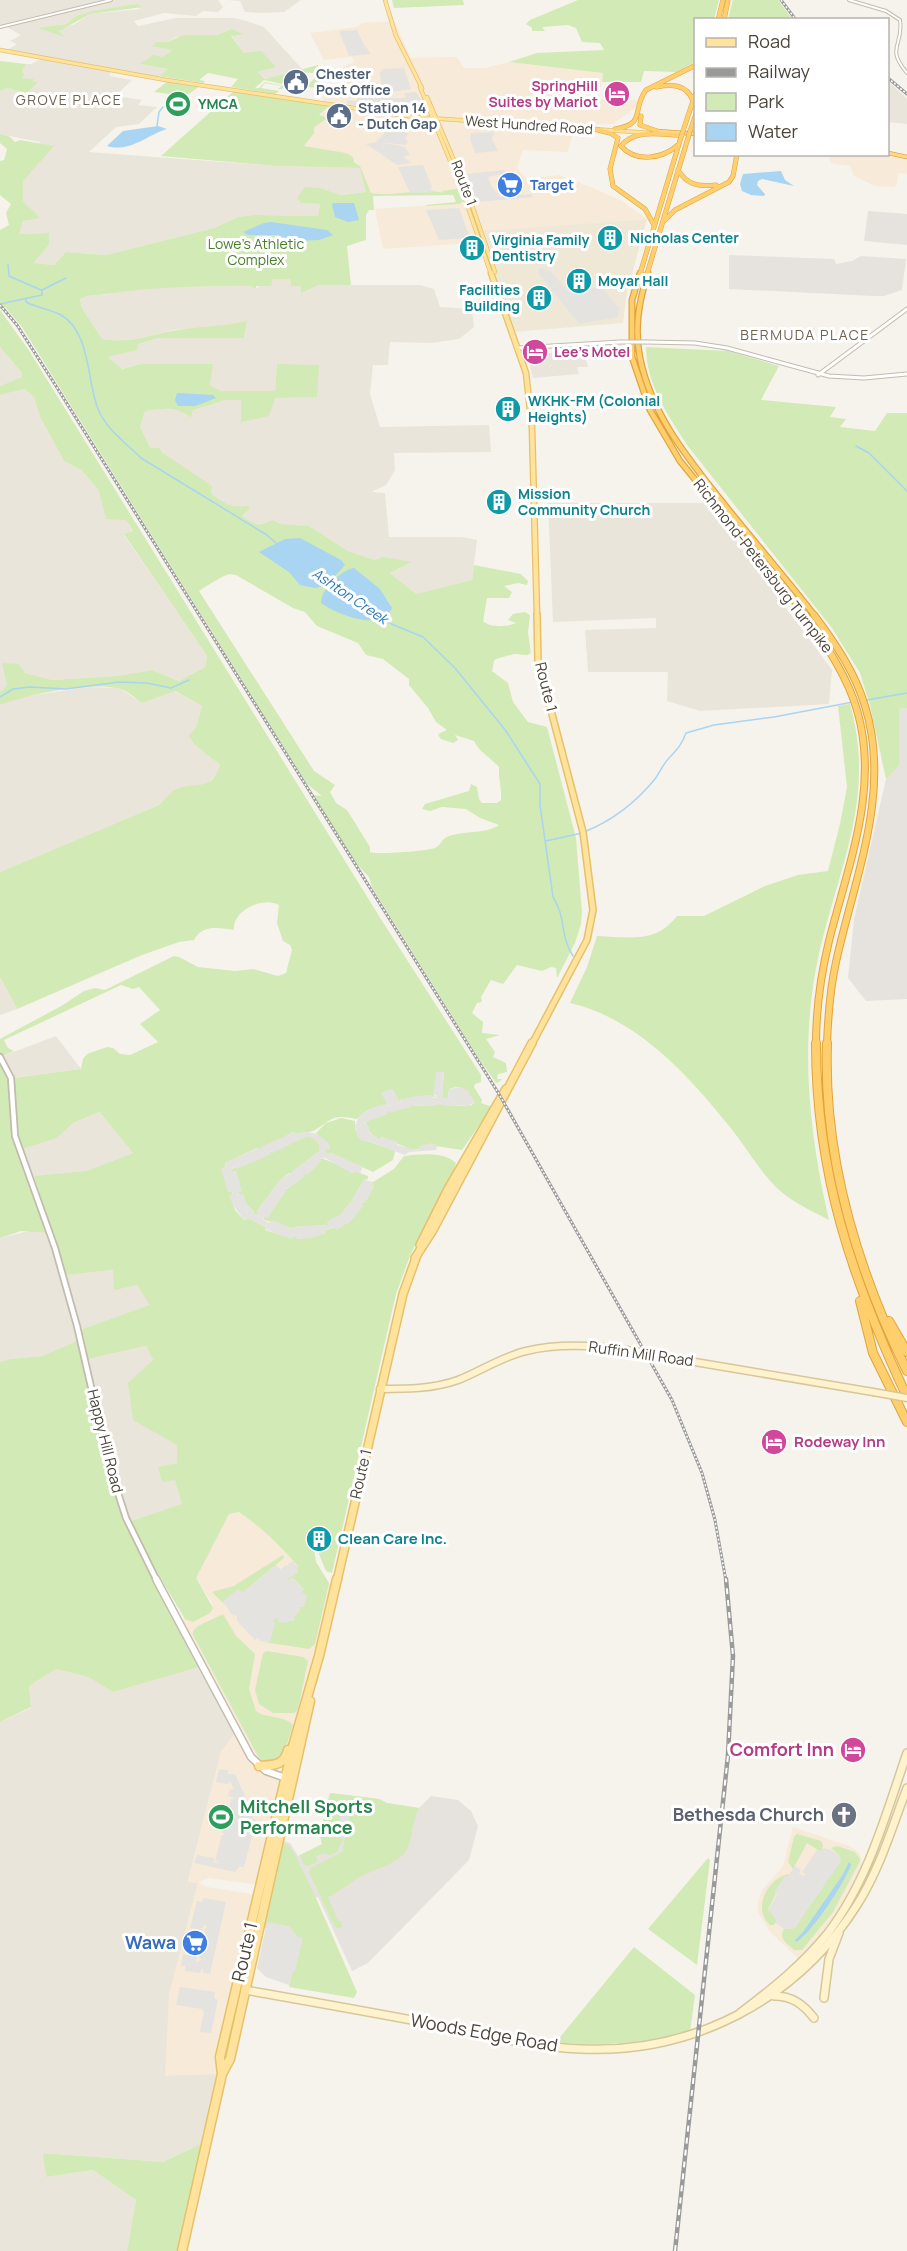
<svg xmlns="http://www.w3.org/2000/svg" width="907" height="2251" font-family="Manrope,sans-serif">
	<rect width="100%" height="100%" fill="#f6f3ec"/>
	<path fill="#eae5da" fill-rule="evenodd" d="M 0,0 L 218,0 L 223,7 L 218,12 L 203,11 L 196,16 L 164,13 L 134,21 L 138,26 L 176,18 L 234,18 L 247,21 L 264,27 L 302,69 L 266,79 L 256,72 L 275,67 L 244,53 L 231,35 L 243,34 L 231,29 L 217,35 L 176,37 L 168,42 L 173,49 L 162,57 L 141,64 L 168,69 L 158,77 L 6,51 L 17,44 L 10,41 L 21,35 L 5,26 L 0,27 ZM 136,4 L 140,9 L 90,14 L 73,25 L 64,26 L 59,31 L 63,35 L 40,28 L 66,24 L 76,16 Z
		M 227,0 L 301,0 L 284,12 L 260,13 L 245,12 L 240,1 Z
		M 40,59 L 82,66 L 111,72 L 109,76 L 132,80 L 115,96 L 142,100 L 138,105 L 157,107 L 139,124 L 116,127 L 89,152 L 276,166 L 361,168 L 366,192 L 341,195 L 320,188 L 301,203 L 320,204 L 318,216 L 253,215 L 238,217 L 214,228 L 106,255 L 66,252 L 54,265 L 32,263 L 49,245 L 49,233 L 19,234 L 23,221 L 39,218 L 23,201 L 23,181 L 40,142 L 0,134 L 0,91 L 7,88 L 27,93 L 37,82 L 20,78 L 21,71 L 26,64 L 32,64 Z
		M 888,81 L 907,99 L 907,124 L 888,122 Z
		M 272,279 L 290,279 L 291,286 L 301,286 L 302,292 L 319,285 L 420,285 L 434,289 L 440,307 L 472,309 L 474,327 L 459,339 L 431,343 L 390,342 L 388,365 L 373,365 L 370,394 L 380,427 L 489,425 L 491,452 L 394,453 L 395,470 L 386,485 L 371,492 L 385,493 L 389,537 L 462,537 L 477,540 L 472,580 L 416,594 L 390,573 L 411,563 L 375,560 L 348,551 L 309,526 L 251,523 L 242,516 L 249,508 L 234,508 L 223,503 L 163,453 L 159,448 L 150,449 L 140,425 L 145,411 L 163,408 L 182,411 L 191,418 L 193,410 L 226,400 L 317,396 L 277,364 L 275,391 L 221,391 L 210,385 L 212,364 L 140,364 L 121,369 L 107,357 L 136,350 L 138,344 L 158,338 L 244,338 L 246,322 L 225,326 L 173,330 L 124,342 L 102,339 L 82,308 L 80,299 L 94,293 L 102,295 L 141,288 L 250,286 L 255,289 Z
		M 0,347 L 21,372 L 22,377 L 0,386 Z
		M 563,349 L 565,358 L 585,356 L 588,367 L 577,367 L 579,374 L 533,378 L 527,354 L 553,353 L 553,350 Z
		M 25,389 L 34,397 L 40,417 L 64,461 L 81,470 L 98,489 L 106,519 L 126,519 L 133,532 L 124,535 L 207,656 L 205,667 L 179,681 L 152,670 L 117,676 L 52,680 L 25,673 L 3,663 L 7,685 L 0,692 L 0,395 Z
		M 548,503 L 708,503 L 832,670 L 829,704 L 700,711 L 667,701 L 668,672 L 588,672 L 585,630 L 656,628 L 656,618 L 553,622 Z
		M 88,687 L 119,688 L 142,703 L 174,691 L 202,706 L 196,727 L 195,745 L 220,765 L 217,774 L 204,786 L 176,789 L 159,805 L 0,872 L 0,705 L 21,697 Z
		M 0,977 L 17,1009 L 0,1015 Z
		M 56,1036 L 81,1069 L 12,1078 L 5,1063 L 0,1064 L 0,1057 Z
		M 101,1112 L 133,1153 L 86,1171 L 30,1177 L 19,1149 L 57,1138 L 73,1123 Z
		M 33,1230 L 51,1233 L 63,1275 L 113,1270 L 137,1285 L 151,1305 L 82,1329 L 88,1359 L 146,1346 L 153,1360 L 177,1445 L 177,1463 L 158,1468 L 175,1479 L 183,1504 L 128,1522 L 109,1465 L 77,1342 L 42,1356 L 10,1359 L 0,1362 L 0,1238 Z
		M 203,1666 L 237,1731 L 221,1752 L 188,1881 L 198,1883 L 169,1995 L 222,2074 L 207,2141 L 163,2162 L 44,2153 L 46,2177 L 93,2170 L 136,2200 L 127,2251 L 0,2251 L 0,1722 L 31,1708 L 29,1686 L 56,1669 L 88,1677 L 113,1692 Z"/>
	<path fill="#f7ead8" d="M 394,21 L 411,58 L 457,57 L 464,68 L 485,68 L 509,62 L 603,73 L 600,90 L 575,90 L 577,103 L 598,104 L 599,99 L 637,100 L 637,106 L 613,124 L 587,125 L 574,129 L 568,152 L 523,150 L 517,168 L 527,179 L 559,175 L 593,188 L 622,201 L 647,219 L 482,231 L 486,242 L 383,249 L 375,209 L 464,203 L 463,194 L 375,195 L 366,192 L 360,166 L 346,153 L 297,145 L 319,116 L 332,104 L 323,102 L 323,91 L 344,91 L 343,67 L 354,62 L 352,57 L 324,60 L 310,33 L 356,27 L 362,23 Z
		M 828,155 L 879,155 L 907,159 L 907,174 L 898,173 L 897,184 L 894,187 L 875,186 L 854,176 L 850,166 L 831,163 Z
		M 239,1512 L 262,1528 L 316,1581 L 335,1585 L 287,1754 L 261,1766 L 285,1778 L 260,1885 L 209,1878 L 198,1882 L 207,1887 L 258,1895 L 220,2057 L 222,2074 L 165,2076 L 169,1995 L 198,1883 L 188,1882 L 221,1752 L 237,1731 L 179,1621 L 213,1605 L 196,1578 L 229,1513 Z
		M 793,1827 L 849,1846 L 859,1852 L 862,1861 L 862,1869 L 836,1920 L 801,1961 L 770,1932 L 758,1912 L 758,1901 L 762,1890 L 783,1866 Z"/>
	<path fill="#e6e2dd" d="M 868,211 L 907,214 L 907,245 L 864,241 Z
		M 729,255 L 834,259 L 836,264 L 852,261 L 861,256 L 906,259 L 902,290 L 884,296 L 873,296 L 729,289 Z
		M 907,708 L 907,999 L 866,1001 L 848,978 L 854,919 L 886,779 L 899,766 L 899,709 Z
		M 330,1793 L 379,1799 L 387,1803 L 419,1808 L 431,1796 L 458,1800 L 471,1811 L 478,1826 L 469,1860 L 368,1963 L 352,1971 L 318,1897 L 294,1904 L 281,1840 L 290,1843 L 298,1856 L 322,1845 L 320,1835 Z"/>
	<path fill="#efe8d6" d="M 647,219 L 627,292 L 623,323 L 513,332 L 482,231 Z"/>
	<path fill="#d2eab5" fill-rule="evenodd" d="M 392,0 L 463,0 L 464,5 L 394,8 Z
		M 578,0 L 719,0 L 714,19 L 696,20 L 695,62 L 676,72 L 644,71 L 641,82 L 602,82 L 603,73 L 509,62 L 537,53 L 604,50 L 600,43 L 582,42 L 576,28 L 568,25 L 542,27 L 545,31 L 532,31 L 532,28 L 526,24 L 530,20 Z
		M 733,0 L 778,0 L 792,19 L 728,19 Z
		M 137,4 L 143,7 L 90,14 L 59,31 L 65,37 L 38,28 L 66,24 L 76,16 L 93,11 Z
		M 231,29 L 244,34 L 231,36 L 244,53 L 261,51 L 276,67 L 257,72 L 265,79 L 318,65 L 322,88 L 305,87 L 314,79 L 313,73 C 301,71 287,74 282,84 L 264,80 L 255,88 L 259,88 L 265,82 L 284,86 L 282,89 L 278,89 L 282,86 L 265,83 L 261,88 L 279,91 L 275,94 L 231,87 L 238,79 L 208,73 L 199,80 L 205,81 L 203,83 L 159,76 L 168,69 L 140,64 L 153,55 L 162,57 L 172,50 L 152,46 L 157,42 L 168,42 L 183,35 L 217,35 Z
		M 0,61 L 26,64 L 22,71 L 24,75 L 21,78 L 34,79 L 32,81 L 38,82 L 27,93 L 7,88 L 0,91 Z
		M 168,81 L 200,86 L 186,96 L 154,92 Z
		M 234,91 L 330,105 L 319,115 L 328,118 L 314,127 L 314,133 L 304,146 L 346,153 L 353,157 L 354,162 L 360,166 L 371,193 C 392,197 415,189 435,191 C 438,192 441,193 444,192 L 442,191 L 457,189 L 463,202 L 459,204 L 427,206 L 425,205 L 456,202 L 453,195 L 373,196 L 374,210 L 369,210 L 366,215 L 366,240 L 347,246 L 351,285 L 319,285 L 301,293 L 301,286 L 291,286 L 290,279 L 273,279 L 271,286 L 256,286 L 256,289 L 250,286 C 202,287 154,286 106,294 C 94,296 93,293 80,299 L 82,308 L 102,339 C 132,344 143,336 172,331 C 197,326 222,327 247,321 L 244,338 L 158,338 L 138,344 L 137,350 L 108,357 L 122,369 L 140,364 L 213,364 L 210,385 L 221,391 L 275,391 L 277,364 L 319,365 L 317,397 L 275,398 L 269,416 L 241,422 L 241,400 L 226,400 L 193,410 L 191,418 C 177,406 163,408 145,411 L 140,426 L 150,448 L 159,448 L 163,453 L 212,486 L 211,493 C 224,504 231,508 248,506 L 250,508 L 242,516 C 253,524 260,527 273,520 L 280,524 L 309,526 L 348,551 L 375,560 L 383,557 L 412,562 L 390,573 L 416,594 L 472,580 L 474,565 L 521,574 L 528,581 L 527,585 L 518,583 L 504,586 L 512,592 L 509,598 L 487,598 L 483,621 C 490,628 507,627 516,623 L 508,620 L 513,614 L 525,612 L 530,615 L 528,633 L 531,653 L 527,655 L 514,654 L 496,659 L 494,661 L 492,671 L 508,683 L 513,702 L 528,722 L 547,727 L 576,838 L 582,912 L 581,924 L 575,943 L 557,978 L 556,968 L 551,967 L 542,971 L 517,965 L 503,984 L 491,980 L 481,997 L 482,1002 L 477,1003 L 472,1013 L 483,1022 L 482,1033 L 500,1035 L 486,1039 L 495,1052 L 493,1057 L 506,1063 L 507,1072 L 498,1074 L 497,1079 L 502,1079 L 499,1082 L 496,1083 L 478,1057 L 372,887 L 369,877 L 356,863 L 313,795 L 322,796 L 307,784 L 22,327 L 5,307 L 0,309 L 0,230 L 9,225 L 6,213 L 11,204 L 0,195 L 0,161 L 4,160 L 7,149 L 0,143 L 0,134 L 9,136 L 15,142 L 20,140 L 54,146 L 23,181 L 23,201 L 40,218 L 23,221 L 19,234 L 49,233 L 49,245 L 33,263 L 54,265 L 66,252 L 106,255 L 214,228 L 238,217 L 253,215 L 318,216 L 320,204 L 301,203 L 297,198 L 305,187 L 320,188 L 341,195 L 366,192 L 360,168 L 276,166 L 161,156 ZM 230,574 L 236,575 L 293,608 L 305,612 L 317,626 L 358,643 L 366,655 L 383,659 L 409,679 L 409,685 L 428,708 L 436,722 L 447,730 L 440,733 L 438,735 L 441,739 L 453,743 L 458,740 L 455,735 L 474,741 C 480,753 490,757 499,767 C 498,778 502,789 501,800 L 497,803 L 482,803 L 479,799 L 477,787 L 471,784 L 469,791 L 425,804 L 422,809 L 430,811 L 442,807 L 466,809 L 480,818 L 499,825 C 485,835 458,830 445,838 C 441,841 440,846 435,848 C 427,851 376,855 370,852 L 370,847 L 347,810 L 336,803 L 330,792 L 335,785 L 314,771 L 199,591 C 206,586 222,576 230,574 Z
		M 0,310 L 28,349 L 384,924 L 481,1075 L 481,1082 L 475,1084 L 474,1087 L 482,1100 L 481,1103 L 492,1107 L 462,1150 L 436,1146 L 412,1150 L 382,1137 L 378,1140 L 368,1130 L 365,1121 L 387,1114 L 387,1111 L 411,1106 L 411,1104 L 414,1106 L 438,1105 L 440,1102 L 441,1105 L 470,1106 L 474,1103 C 468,1091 462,1084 449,1089 L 448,1097 L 451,1099 L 442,1098 L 444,1072 L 434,1095 L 436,1098 C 427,1093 412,1097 400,1100 L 400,1102 L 397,1103 L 399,1101 L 393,1090 L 382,1093 L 388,1105 L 391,1106 C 380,1104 365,1109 357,1119 C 332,1114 334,1118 315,1130 C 310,1133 302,1132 296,1134 L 293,1132 L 262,1150 L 257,1148 L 225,1163 L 228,1192 L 232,1191 L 233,1194 L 230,1196 L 235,1210 L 244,1220 L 248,1218 L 266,1227 L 265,1230 L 292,1238 L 295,1235 L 299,1239 L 326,1233 L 326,1230 L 348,1223 L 363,1206 L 360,1203 L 365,1202 L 374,1186 L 371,1185 L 373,1182 L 394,1169 L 404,1156 C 419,1154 444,1151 456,1163 L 453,1173 L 411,1253 L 396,1294 L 332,1573 L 326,1571 L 319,1554 L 318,1541 L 313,1541 L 316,1562 L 329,1583 L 315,1644 L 309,1649 L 264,1642 L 270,1642 L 274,1623 L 272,1621 L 277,1617 L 293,1621 L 294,1616 L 300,1610 L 298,1607 L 304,1607 L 301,1592 L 304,1589 L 293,1578 L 289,1580 L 286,1577 L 298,1572 L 296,1569 L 298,1566 C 278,1544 265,1530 239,1512 L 229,1514 L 196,1578 L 213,1608 L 210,1613 L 193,1622 L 185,1619 L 143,1549 L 131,1521 L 182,1504 L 175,1480 L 162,1482 L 158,1467 L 177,1463 L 177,1445 L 133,1420 L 128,1383 L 153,1360 L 146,1346 L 88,1359 L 82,1329 L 150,1305 L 137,1285 L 114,1290 L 113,1270 L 66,1275 L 34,1176 L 86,1171 L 133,1153 L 100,1112 L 73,1123 L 57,1138 L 22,1149 L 19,1139 L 13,1078 L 81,1069 L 83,1059 L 87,1054 L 107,1047 L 113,1048 L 120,1054 L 130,1055 L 158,1042 L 140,1024 L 160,1010 L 139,987 L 133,989 L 121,985 L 4,1040 L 8,1048 L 14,1051 L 2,1056 L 0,1053 L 0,1039 L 63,1005 L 84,991 L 95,988 L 105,990 L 174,956 L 179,957 L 198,967 L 235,971 L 253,969 L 278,976 L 286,973 L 292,950 L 290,945 L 283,941 L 277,923 L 279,905 C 264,896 232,910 234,930 C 220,928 202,924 194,940 L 179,942 L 142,955 L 17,1009 L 0,977 L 0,872 L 159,805 C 164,801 170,791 177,789 C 195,781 211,793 220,765 L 195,745 L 189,736 L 196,727 L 202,706 L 175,691 L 142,703 C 135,698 125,689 117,688 C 88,682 28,694 0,705 L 0,692 L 7,685 L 2,663 L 19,664 L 25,673 L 52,680 L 117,676 L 152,670 L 179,681 L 205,667 L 207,656 L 124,534 L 133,531 L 126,520 L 106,519 L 98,489 L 81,470 L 64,461 L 40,417 L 34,397 L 25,389 L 0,395 L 0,386 L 22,377 L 21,372 L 0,347 Z
		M 646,347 L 728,351 L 779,366 L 761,400 L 836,407 L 830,417 L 846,419 L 840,427 L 875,431 L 887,413 L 907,413 L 907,708 L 899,709 L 899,766 L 886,779 L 870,705 L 860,673 L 832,628 L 687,445 C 668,415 646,384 646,347 Z
		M 850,704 C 879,807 830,882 814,980 C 801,1060 811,1142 829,1220 C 812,1211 792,1202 778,1189 C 760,1172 748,1150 733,1131 C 691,1078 639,1019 570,1003 L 587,967 L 597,936 C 630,937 655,944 677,916 L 704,916 L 765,886 L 798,875 L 828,871 L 840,824 L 847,787 L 838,706 Z
		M 4,1063 L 8,1069 L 13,1124 L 51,1233 L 21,1231 L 0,1238 L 0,1064 Z
		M 341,1118 L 355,1121 L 355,1129 L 364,1140 L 395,1151 L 393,1160 L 373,1172 L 331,1153 L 326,1153 L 326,1149 L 330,1148 L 316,1133 L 326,1123 Z
		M 307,1136 L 314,1138 L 319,1144 L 319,1151 L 292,1172 L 293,1174 L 289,1173 L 280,1180 L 257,1211 L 259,1214 L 252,1215 L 254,1212 L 246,1204 L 243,1195 L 239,1195 L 238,1192 L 241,1191 L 236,1171 L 232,1171 L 232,1169 Z
		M 321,1158 L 368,1176 L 368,1179 L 364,1180 L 353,1198 L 355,1202 L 351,1201 L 341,1215 L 328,1221 L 328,1225 L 292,1227 L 290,1230 L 289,1227 L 264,1220 L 264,1216 L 268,1217 L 285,1190 L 284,1188 L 287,1189 L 303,1177 L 302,1174 L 320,1161 L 318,1160 Z
		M 80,1340 L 104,1447 L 126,1518 L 203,1666 L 113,1692 L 88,1677 L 56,1669 L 29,1686 L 31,1707 L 0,1722 L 0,1362 L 10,1359 L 42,1356 Z
		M 283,1555 L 284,1558 L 243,1592 L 223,1602 L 225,1605 L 212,1592 L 234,1586 Z
		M 223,1614 L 236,1636 L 255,1654 L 249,1689 L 256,1711 C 267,1719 284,1715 293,1725 L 282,1759 L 264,1763 L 259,1758 L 193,1635 L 193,1631 L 198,1626 Z
		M 267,1651 L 303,1657 L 308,1661 L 298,1709 L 294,1713 L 273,1713 L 259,1704 L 255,1690 L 263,1653 Z
		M 330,1793 L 379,1799 L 387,1803 L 419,1808 C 412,1822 413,1837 407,1849 C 399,1865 369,1870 355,1880 C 346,1886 338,1892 328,1897 L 338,1921 L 342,1922 L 342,1926 L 338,1929 L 334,1925 L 309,1872 L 311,1868 L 342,1852 L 351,1811 L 342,1810 L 339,1823 L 336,1823 L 333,1834 L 343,1839 L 337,1852 L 330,1855 L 324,1853 L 316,1856 L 317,1862 L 308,1866 L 304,1864 L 300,1855 L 322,1844 L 320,1835 Z
		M 797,1834 L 821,1841 L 823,1845 L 821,1852 L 807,1843 L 793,1869 L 788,1862 L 794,1837 Z
		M 286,1843 L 293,1851 L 316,1898 L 357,1992 L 354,1998 L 289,1987 L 298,1937 L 264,1928 L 282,1845 Z
		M 837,1846 L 855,1852 L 860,1859 L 859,1863 L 833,1912 L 802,1950 L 794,1950 C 787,1943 778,1939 784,1929 L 795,1928 L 840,1856 L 831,1848 Z
		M 708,1858 L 710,1860 L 697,1965 L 648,1929 Z
		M 788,1874 L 790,1877 L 785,1876 L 768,1909 L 777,1920 L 774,1925 L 770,1925 C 752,1909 767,1879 788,1874 Z
		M 634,1947 L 695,1995 L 690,2032 C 645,2043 602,2047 556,2042 Z
		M 207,2141 L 182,2251 L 127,2251 L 136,2200 L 93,2170 L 46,2177 L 43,2153 L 163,2162 Z"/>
	<path fill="#e5e3e0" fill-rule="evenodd" d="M 357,30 L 363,43 L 371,54 L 349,56 L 339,31 Z
		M 404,68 L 411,89 L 382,93 L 380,72 L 384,69 Z
		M 416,92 L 425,107 L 406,105 L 396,106 L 396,109 L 426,110 L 426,114 L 348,104 L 347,100 L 357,101 L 357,98 L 406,98 L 404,93 Z
		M 391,126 L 404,128 L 406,133 L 409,134 L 405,138 L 408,142 L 405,145 L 380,142 L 405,147 L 410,155 L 403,157 L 411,163 L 397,165 L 366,144 L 376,142 Z
		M 494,132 L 492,139 L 498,151 L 475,153 L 470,139 L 471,133 Z
		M 423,165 L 432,187 L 430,189 L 436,192 L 410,193 L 398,167 Z
		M 504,170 L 506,173 L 488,177 L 491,186 L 501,197 L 531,194 L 533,197 L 477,202 L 467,174 Z
		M 459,208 L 470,238 L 439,240 L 426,210 Z
		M 522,239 L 533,240 L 552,242 L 549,248 L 502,247 L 500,240 Z
		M 541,268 L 550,271 L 569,292 L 601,287 L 619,308 L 618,317 L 579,324 L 539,274 L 538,270 Z
		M 436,1072 L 444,1072 L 442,1098 L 451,1098 L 448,1097 L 449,1089 L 461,1087 L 468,1091 L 475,1103 L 471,1104 L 470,1106 L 441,1105 L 440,1102 L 438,1105 L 414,1106 L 411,1104 L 411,1107 L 389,1113 L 387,1111 L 387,1114 L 364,1123 L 368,1125 L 370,1133 L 377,1137 L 377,1140 L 381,1137 L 398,1142 L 397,1145 L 415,1150 L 420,1149 L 419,1146 L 432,1143 L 437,1146 L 436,1150 L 409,1152 L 405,1155 L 365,1140 L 362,1141 L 357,1136 L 355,1126 L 360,1115 L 374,1107 L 386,1104 L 388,1106 L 391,1105 L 388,1105 L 381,1093 L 384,1091 L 393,1089 L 399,1101 L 397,1103 L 401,1102 L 400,1100 L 417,1096 L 432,1095 L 433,1098 L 436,1098 L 436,1095 L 433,1095 Z
		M 294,1132 L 296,1134 L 307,1132 L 317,1134 L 329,1143 L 330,1149 L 326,1149 L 326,1153 L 331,1153 L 362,1166 L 362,1169 L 360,1173 L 355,1172 L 353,1174 L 325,1158 L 319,1159 L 321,1161 L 310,1173 L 306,1175 L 303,1173 L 304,1177 L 287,1189 L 284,1188 L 286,1191 L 268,1217 L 263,1218 L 265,1221 L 270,1223 L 272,1220 L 289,1227 L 290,1230 L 292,1227 L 328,1225 L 327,1221 L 341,1214 L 351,1201 L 355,1202 L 352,1199 L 364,1180 L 373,1182 L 371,1185 L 374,1186 L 365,1202 L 360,1203 L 364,1205 L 352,1220 L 341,1227 L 336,1230 L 334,1227 L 326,1230 L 326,1233 L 312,1238 L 296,1239 L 295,1235 L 292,1238 L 288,1238 L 265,1229 L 266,1227 L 248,1218 L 244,1220 L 233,1205 L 229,1196 L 233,1194 L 232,1191 L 228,1192 L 221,1169 L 226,1166 L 224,1163 L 258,1148 L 262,1150 L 261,1147 ZM 307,1136 L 314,1138 L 319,1144 L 319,1151 L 292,1172 L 293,1174 L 290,1173 L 280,1180 L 257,1211 L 259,1214 L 252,1215 L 254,1212 L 246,1204 L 243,1194 L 238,1195 L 238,1192 L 242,1191 L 236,1171 L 232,1171 L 232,1169 L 235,1167 L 237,1169 L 271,1154 L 270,1151 L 273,1153 Z
		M 293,1561 L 298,1567 L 296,1569 L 298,1572 L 290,1578 L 286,1577 L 289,1580 L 292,1578 L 304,1589 L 301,1592 L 307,1595 L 304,1607 L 298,1607 L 300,1611 L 294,1616 L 296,1619 L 293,1621 L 290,1619 L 288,1623 L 278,1622 L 277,1617 L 272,1621 L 275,1623 L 270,1642 L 260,1641 L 258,1638 L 255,1640 L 237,1621 L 237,1616 L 232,1615 L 223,1601 L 238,1589 L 243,1592 L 276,1565 L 283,1572 L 281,1569 L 286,1565 L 289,1567 L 288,1564 Z
		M 219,1769 L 228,1770 L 228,1774 L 235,1774 L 253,1813 L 252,1818 L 256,1820 L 244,1867 L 239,1867 L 235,1872 L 194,1863 L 197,1855 L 214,1858 L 214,1863 L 219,1862 L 215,1861 L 222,1835 L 226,1834 L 222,1833 L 231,1799 L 236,1798 L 228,1796 L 230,1789 L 234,1789 L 230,1781 L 228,1784 L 216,1782 Z
		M 823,1848 L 831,1850 L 840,1856 L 841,1861 L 795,1928 L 784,1929 L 776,1923 L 775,1917 L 768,1910 L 777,1895 L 774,1892 L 785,1876 L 789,1877 L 789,1875 L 795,1866 L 801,1870 L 799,1874 L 804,1876 L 805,1874 L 802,1872 L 817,1850 L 821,1852 Z
		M 203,1898 L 226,1902 L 210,1974 L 203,1973 L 203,1968 L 200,1973 L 185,1971 L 185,1966 L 181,1966 L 183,1954 L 197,1956 L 196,1962 L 201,1960 L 199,1956 L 206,1937 L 204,1930 L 207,1927 L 204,1924 L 202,1930 L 190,1928 L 197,1901 L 202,1902 Z
		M 267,1922 L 289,1926 L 298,1937 L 303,1938 L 295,1971 L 293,1971 L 289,1985 L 266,1977 L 257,1968 Z
		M 180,1987 L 215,1992 L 214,1998 L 218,2000 L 211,2033 L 200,2032 L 204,2012 L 202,2009 L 176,2005 Z"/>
	<path fill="#a9d4f2" d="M 158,126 L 167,129 C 147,135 130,153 107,146 L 123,131 Z
		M 781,171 L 785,180 L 794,186 L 762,179 L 758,181 L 757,185 L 765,194 L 764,196 L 751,195 L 742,191 L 740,184 L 743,174 Z
		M 334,203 L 354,203 L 359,220 L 348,222 L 335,217 L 332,204 Z
		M 271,222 L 327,230 L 333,235 L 319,240 L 296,241 L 278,235 L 248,235 L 243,232 L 264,223 Z
		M 177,393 L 213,395 L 216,398 L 195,406 L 178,406 L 175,400 Z
		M 300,538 L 341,560 L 345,565 L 326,586 L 315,588 L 300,585 L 289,572 L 259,552 L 285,539 Z
		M 354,568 L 380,589 L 392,608 C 381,633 337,614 321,603 C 320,591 342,569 354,568 Z
		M 849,1862 L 851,1865 C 844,1883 813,1932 796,1942 L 795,1940 L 803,1932 L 842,1876 Z"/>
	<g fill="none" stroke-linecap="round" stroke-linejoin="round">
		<path stroke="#a9d4f2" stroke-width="1.5" d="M 157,126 L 159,112 L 163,107
			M 8,264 L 9,276 L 41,290
			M 26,299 L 26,302 L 30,304 C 40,308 52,310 61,315 C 91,332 87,383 98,409 C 106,429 126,443 141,458 L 267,535 L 277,544
			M 0,304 L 42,295 L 42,290 L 66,278
			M 856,446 L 869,453 L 907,491
			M 377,618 L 423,637 L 455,668 L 506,731 L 540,784 L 540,805 L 553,897 C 567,919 559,934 573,956
			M 0,697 L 13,689 L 30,687 L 66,689 L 119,682 L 147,683 L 171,688 L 189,680
			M 867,700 L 907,693
			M 584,832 C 612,821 636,802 655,779 C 660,772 664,762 671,756 C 678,748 682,744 686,733 L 714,725 L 774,717 L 853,702
			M 546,841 L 582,833"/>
		<g stroke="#c2bbae" stroke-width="4">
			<path id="tertiary-far3" d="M 849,0 L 886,11 L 900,20 C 904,46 885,47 907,73
				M 0,27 L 111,0"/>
		</g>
		<g stroke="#c2bbae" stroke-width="5">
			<path id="tertiary-far2" d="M 647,342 L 695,343 L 727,348 L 829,376 L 864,378 L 907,374
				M 518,348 L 620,342
				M 818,375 L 907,309"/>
		</g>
		<g stroke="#c2bbae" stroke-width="8">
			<path id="tertiary-far1" d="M 0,1057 L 11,1078 L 15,1136 L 55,1248 L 77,1326 L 109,1465 L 126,1518 L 157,1581"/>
		</g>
		<g stroke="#c2bbae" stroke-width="9">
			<path id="tertiary" d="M 156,1579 L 251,1757 L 266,1771 L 286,1778"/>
		</g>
		<g stroke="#d6c79b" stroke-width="9">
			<path id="secondary-far1" d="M 665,1357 L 873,1392
				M 380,1389 C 406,1389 433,1389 458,1380 C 481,1371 501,1357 526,1351 C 559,1343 593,1345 627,1350"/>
		</g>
		<g stroke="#d6c79b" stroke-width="10">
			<path id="secondary" d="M 245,1990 C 308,2001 370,2012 433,2024 C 481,2034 531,2047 581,2049 C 693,2054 797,2000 857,1905 C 880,1869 892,1827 907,1788
				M 774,1996 C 792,1996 803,2004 814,2018
				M 824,1998 L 829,1959 L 839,1933
				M 740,2013 C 772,1989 803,1964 828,1933 C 868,1881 886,1814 907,1753"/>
		</g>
		<g stroke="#e6c16a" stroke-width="4.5">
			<path id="primary-far4" d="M 385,0 L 396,36 L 422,88
				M 0,50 L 166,80 L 414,117 L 650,133
				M 420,87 L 462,190 L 491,274
				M 427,97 L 456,165
				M 464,182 L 495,272"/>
		</g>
		<g stroke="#e6c16a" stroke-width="7">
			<path id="primary-far3" d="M 491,273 L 526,373 L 532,428 L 537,616"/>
		</g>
		<g stroke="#e6c16a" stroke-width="8">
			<path id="primary-far2" d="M 532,1044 L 587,940 L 593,910 L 583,832 L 538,661 L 537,615"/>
		</g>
		<g stroke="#e6c16a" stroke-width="10">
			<path id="primary-far1" d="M 420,1245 L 448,1189 L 506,1089
				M 415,1258 L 433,1230 L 532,1043
				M 337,1581 L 403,1294 L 417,1255"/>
		</g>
		<g stroke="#e6c16a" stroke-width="11">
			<path id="primary" d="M 259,1766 C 273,1765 284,1766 288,1750
				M 222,2074 L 220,2057 L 293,1746 L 319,1656 L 337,1579
				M 182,2251 L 222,2074 L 230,2059 L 310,1701"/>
		</g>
		<g stroke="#e0a43c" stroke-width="4.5">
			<path id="trunk" d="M 657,131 L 696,134
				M 888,153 L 907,157"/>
		</g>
		<g stroke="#e0a43c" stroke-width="5">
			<path id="motorway-far3" d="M 718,20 L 723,0
				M 724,20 L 728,0
				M 656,87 C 672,84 687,84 693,101
				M 641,116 L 640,125 L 657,131
				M 594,129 L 610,133 L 618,138 L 610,169 L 613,186 L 645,209 L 654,225
				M 615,129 C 647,124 631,110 646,90 L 696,65
				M 683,131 L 696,92
				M 690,131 L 696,114
				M 678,135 C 659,134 634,129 621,146 C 636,163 662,159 678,145
				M 678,170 C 687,185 699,187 716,185
				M 665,220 L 675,210 L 729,182 L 733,176 L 737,154
				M 640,274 L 681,137
				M 647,274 L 688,138"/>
		</g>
		<g stroke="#e0a43c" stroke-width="7">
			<path id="motorway-far2" d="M 640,273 L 632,300 L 632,357 L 650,410 L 680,461 L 806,616
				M 648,273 C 639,301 634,328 640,358 C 651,413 686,456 720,499 C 751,538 784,576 815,616"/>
		</g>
		<g stroke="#e0a43c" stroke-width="8">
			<path id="motorway-far1" d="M 805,615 C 825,644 847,675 857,710 C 880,788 848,865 829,941 C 821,974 816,1010 816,1044
				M 814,615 C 835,643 855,672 865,706 C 892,792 854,879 836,962 C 830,989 828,1017 827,1044"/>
		</g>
		<g stroke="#e0a43c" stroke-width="10">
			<path id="motorway" d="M 816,1043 C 816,1174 852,1279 907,1397
				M 827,1043 C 823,1158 857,1269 907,1371
				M 860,1301 L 873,1353 L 907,1422
				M 889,1321 L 907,1352"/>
		</g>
		<use href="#tertiary-far3" stroke="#fff" stroke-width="2"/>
		<use href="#tertiary-far2" stroke="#fff" stroke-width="3"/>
		<use href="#tertiary-far1" stroke="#fff" stroke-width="4.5"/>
		<use href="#tertiary" stroke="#fff" stroke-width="6"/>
		<use href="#secondary-far1" stroke="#fff3cd" stroke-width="6"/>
		<use href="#secondary" stroke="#fff3cd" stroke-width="7"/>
		<use href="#primary-far4" stroke="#ffe39c" stroke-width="3"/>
		<use href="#primary-far3" stroke="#ffe39c" stroke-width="4.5"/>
		<use href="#primary-far2" stroke="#ffe39c" stroke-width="5"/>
		<use href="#primary-far1" stroke="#ffe39c" stroke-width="7"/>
		<use href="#primary" stroke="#ffe39c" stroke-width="8"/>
		<use href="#trunk" stroke="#ffd985" stroke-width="3"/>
		<use href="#motorway-far3" stroke="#ffcf6e" stroke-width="4"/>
		<use href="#motorway-far2" stroke="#ffcf6e" stroke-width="4.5"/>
		<use href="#motorway-far1" stroke="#ffcf6e" stroke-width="6"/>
		<use href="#motorway" stroke="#ffcf6e" stroke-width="8"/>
		<g stroke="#9a9a9a" stroke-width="3">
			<path id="rail-far1" d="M 781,0 L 796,20
				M 888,78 L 907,94
				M 0,305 L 17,325 L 56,386 L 499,1094 L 672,1400 L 702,1473 L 715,1520 L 726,1581"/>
		</g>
		<g stroke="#9a9a9a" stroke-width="4.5">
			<path id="rail" d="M 675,2251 L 728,1755 L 733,1656 L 726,1579"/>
		</g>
		<use href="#rail-far1" stroke="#fff" stroke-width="1.5" stroke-dasharray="2" stroke-linecap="butt"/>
		<use href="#rail" stroke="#fff" stroke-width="2" stroke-dasharray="6" stroke-linecap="butt"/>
		<g stroke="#c2bbae" stroke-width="5" stroke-linecap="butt">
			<path id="tertiary-bridge" d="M 620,342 L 647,342"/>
		</g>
		<g stroke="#d6c79b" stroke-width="9" stroke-linecap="butt">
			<path id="secondary-bridge" d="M 627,1350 L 665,1357
				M 873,1392 L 907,1398"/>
		</g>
		<g stroke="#e0a43c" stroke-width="5" stroke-linecap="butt">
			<path id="motorway-bridge" d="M 681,137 L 683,131
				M 688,138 L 690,131"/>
		</g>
		<use href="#tertiary-bridge" stroke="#fff" stroke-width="3"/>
		<use href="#secondary-bridge" stroke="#fff3cd" stroke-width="6"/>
		<use href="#motorway-bridge" stroke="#ffcf6e" stroke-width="4"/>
	</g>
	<defs>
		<g id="civic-disc" transform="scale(1.35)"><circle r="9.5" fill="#5c6f8a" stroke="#fff"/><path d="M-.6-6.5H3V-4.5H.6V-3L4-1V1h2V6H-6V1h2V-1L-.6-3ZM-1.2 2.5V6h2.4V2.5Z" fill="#fff"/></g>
		<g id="hotel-disc" transform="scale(1.35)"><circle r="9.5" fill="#d1479c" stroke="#fff"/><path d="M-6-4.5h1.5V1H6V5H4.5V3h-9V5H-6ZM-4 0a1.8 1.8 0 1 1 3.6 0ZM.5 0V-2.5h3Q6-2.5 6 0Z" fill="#fff"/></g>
		<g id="stadium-disc" transform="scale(1.35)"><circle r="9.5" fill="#2e9e5b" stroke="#fff"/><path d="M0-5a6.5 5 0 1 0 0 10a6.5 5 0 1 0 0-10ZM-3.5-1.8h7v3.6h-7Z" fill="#fff"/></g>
		<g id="supermarket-disc" transform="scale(1.35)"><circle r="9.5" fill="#3f7fe0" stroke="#fff"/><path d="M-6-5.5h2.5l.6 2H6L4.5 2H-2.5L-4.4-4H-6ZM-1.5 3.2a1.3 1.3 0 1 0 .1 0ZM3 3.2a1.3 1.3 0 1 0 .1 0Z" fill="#fff"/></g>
		<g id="building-disc" transform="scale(1.35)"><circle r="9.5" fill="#0f9aa8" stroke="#fff"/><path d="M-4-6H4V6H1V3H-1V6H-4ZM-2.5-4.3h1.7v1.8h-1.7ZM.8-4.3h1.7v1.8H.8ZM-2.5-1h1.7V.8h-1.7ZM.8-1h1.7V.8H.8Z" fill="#fff"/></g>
		<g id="church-disc" transform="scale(1.35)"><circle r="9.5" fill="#6b7280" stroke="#fff"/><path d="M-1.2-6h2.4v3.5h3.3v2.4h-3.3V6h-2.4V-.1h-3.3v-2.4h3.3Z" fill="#fff"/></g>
	</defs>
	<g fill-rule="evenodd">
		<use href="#civic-disc" x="296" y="82"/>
		<use href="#hotel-disc" x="617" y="94"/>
		<use href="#stadium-disc" x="178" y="104"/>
		<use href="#civic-disc" x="339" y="116"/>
		<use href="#supermarket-disc" x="510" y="185"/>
		<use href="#building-disc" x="610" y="238"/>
		<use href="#building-disc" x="472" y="248"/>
		<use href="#building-disc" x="579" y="281"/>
		<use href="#building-disc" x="539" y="298"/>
		<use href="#hotel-disc" x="535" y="352"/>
		<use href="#building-disc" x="508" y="409"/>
		<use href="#building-disc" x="499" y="502"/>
		<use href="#hotel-disc" x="774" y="1442"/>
		<use href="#building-disc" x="319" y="1539"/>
		<use href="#hotel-disc" x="853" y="1750"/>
		<use href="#church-disc" x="844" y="1815"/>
		<use href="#stadium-disc" x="221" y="1817"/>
		<use href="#supermarket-disc" x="195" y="1943"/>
	</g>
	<g text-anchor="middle" stroke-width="6" stroke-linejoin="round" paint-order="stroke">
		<g font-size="14" font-weight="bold" fill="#4e5e75" stroke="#fff" text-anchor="start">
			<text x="316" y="79">Chester<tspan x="316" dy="16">Post Office</tspan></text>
			<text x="358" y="113">Station 14<tspan x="358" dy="16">- Dutch Gap</tspan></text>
		</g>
		<g font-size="14" font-weight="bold" fill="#b23c85" stroke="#fff" text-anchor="end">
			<text x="598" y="91">SpringHill<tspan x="598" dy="16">Suites by Mariot</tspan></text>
			<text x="554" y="357" text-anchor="start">Lee's Motel</text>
		</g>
		<g font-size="14" letter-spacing="1.5" fill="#6e6250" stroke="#fff">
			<text x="69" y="105">GROVE PLACE</text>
			<text x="805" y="340">BERMUDA PLACE</text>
		</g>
		<g font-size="14" font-weight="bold" fill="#27864d" stroke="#fff" text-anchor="start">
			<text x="198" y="109">YMCA</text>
		</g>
		<g font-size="14" fill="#4b4439" stroke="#fff">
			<text transform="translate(529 125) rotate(4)" y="5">West Hundred Road</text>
			<text transform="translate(464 183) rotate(69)" y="5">Route 1</text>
		</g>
		<g font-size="14" font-weight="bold" fill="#366cbe" stroke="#fff" text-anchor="start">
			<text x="530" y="190">Target</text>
		</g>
		<g font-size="14" font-weight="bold" fill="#0d838f" stroke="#fff" text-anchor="start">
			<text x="630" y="243">Nicholas Center</text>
			<text x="492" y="245">Virginia Family<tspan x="492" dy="16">Dentistry</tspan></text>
			<text x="598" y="286">Moyar Hall</text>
			<text x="520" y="295" text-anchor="end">Facilities<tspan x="520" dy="16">Building</tspan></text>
			<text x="528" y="406">WKHK-FM (Colonial<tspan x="528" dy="16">Heights)</tspan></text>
			<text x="518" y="499">Mission<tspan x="518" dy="16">Community Church</tspan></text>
		</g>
		<g font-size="14" fill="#4a7f2a" stroke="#fff">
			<text x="256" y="249">Lowe's Athletic<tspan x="256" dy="16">Complex</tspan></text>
		</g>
		<g font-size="14" font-style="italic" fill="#2e7ab2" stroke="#fff">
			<text transform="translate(350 596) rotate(34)" y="5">Ashton Creek</text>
		</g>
		<g font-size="15" fill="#4b4439" stroke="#fff">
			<text transform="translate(763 566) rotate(52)" y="5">Richmond-Petersburg Turnpike</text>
			<text transform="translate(546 687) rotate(76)" y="5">Route 1</text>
			<text transform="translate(641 1354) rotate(8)" y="5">Ruffin Mill Road</text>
			<text transform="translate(105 1441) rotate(76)" y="5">Happy Hill Road</text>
			<text transform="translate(361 1474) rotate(-77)" y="5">Route 1</text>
		</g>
		<g font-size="15" font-weight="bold" fill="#b23c85" stroke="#fff" text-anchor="start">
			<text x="794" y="1447">Rodeway Inn</text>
		</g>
		<g font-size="15" font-weight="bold" fill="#0d838f" stroke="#fff" text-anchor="start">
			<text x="338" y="1544">Clean Care Inc.</text>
		</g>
		<g font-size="18" font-weight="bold" fill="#b23c85" stroke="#fff" text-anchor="end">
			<text x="834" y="1756">Comfort Inn</text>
		</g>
		<g font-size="18" font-weight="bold" fill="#27864d" stroke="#fff" text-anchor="start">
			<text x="240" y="1813">Mitchell Sports<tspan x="240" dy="21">Performance</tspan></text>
		</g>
		<g font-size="18" font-weight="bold" fill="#5b616d" stroke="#fff" text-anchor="end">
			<text x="824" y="1821">Bethesda Church</text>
		</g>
		<g font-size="18" font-weight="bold" fill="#366cbe" stroke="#fff" text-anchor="end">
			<text x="176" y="1949">Wawa</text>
		</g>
		<g font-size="18" fill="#4b4439" stroke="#fff">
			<text transform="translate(245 1952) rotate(-77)" y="6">Route 1</text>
			<text transform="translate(484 2033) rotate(10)" y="6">Woods Edge Road</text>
		</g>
	</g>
	<rect x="694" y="18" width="195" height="138" fill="#ffffff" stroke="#b7b4b0" stroke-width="1.5"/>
	<rect x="706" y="38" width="30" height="9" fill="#ffe39c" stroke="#b7b4b0" stroke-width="1.5"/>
	<text x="748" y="48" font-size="18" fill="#4b4439">Road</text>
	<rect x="706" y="68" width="30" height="9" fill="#9a9a9a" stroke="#b7b4b0" stroke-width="1.5"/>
	<text x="748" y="78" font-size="18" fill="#4b4439">Railway</text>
	<rect x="706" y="93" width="30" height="18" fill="#d2eab5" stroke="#b7b4b0" stroke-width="1.5"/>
	<text x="748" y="108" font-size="18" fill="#4b4439">Park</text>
	<rect x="706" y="123" width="30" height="18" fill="#a9d4f2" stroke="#b7b4b0" stroke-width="1.5"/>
	<text x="748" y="138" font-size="18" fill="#4b4439">Water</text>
</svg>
